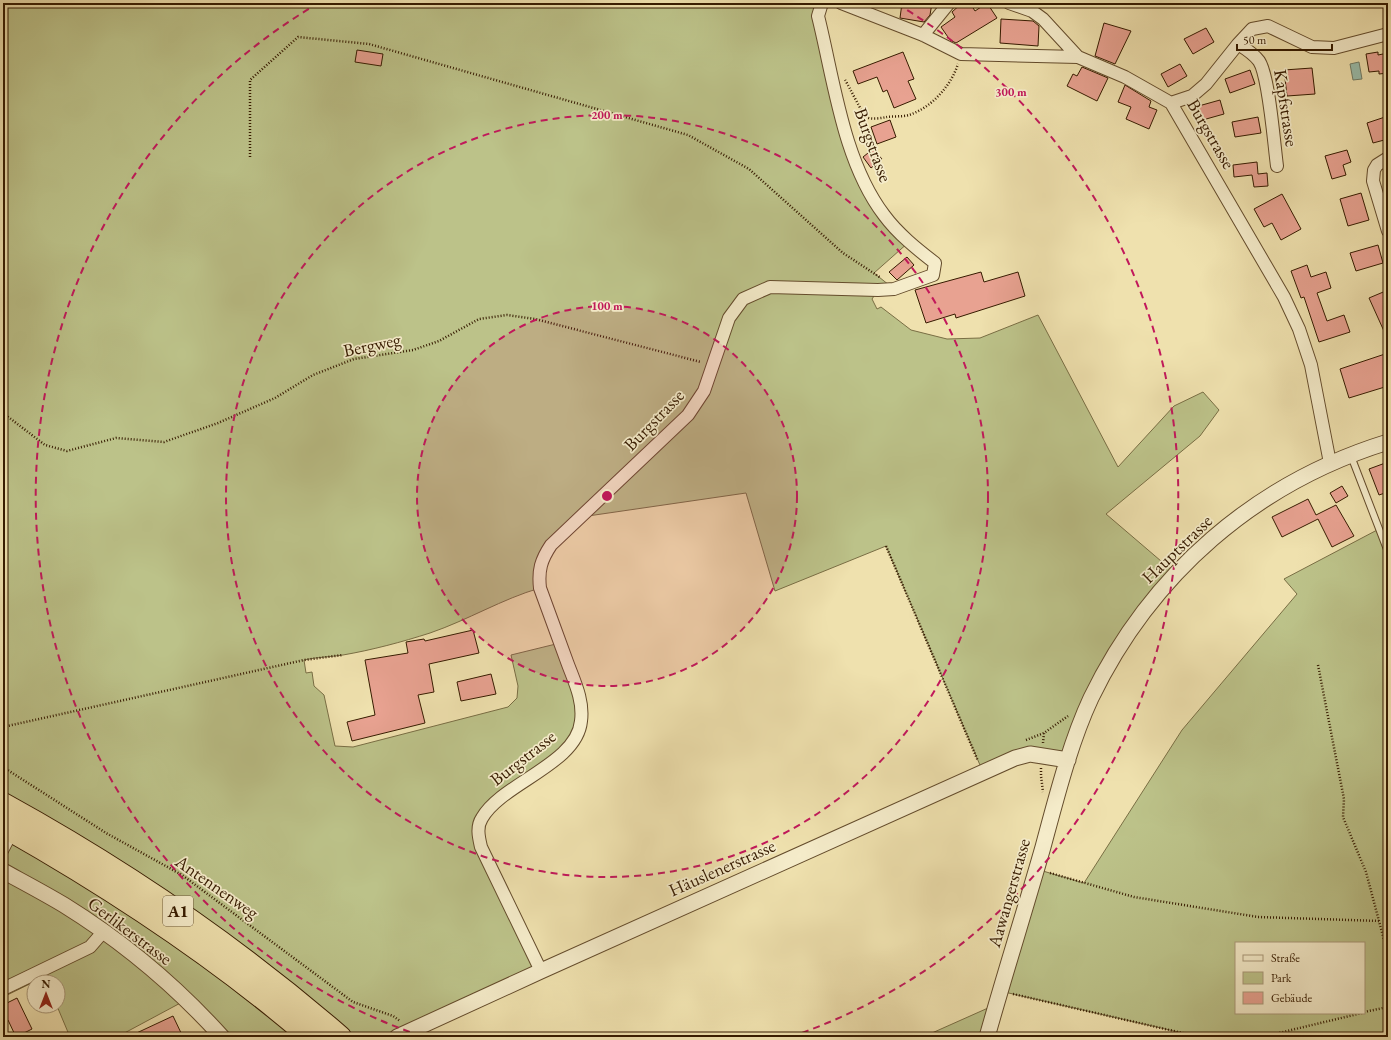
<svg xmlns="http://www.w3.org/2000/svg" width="1391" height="1040" font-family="'EB Garamond',serif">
	<rect width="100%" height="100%" fill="#efe1ae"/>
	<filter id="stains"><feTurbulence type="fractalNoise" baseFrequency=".005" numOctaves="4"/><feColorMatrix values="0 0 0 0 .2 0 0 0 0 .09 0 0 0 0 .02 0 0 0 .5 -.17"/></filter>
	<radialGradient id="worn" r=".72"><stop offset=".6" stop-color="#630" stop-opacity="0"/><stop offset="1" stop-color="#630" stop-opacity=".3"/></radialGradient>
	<path fill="#bcc289" stroke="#796e44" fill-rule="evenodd" d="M 3,3 L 822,3 L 818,16 L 866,186 L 909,242 L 874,273 L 894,289 L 878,290 L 872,299 L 877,309 L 881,307 L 911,330 L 947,339 L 980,338 L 1038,315 L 1118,467 L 1174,406 L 1203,392 L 1219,410 L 1200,436 L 1106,514 L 1175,573 L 1144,610 L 1068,760 L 1042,756 L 983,772 L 886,546 L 775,591 L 746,493 L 581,517 L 551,545 L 540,588 C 502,599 468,620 430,633 C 402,642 372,650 343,655 C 330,657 317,657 304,660 L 306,673 L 312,672 L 314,686 L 324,695 L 335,746 L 353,747 L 508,707 L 517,698 L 518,686 L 511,655 L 560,643 L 580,700 L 578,735 L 491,806 L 478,833 L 541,971 L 415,1037 L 222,1037 L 186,1000 L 117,1037 L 70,1037 L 57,1006 L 58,982 L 47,982 L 44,977 L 3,997 Z
		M 1379,529 L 1388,552 L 1388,1037 L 1200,1037 L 1000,991 L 1036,869 L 1084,883 L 1182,730 L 1297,594 L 1284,579 ZM 1236,943 L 1364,943 L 1364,1013 L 1236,1013 Z
		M 997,1004 L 987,1037 L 923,1037 Z"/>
	<path fill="#9abeac" stroke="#727d67" d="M 1359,62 L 1362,79 L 1353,80 L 1350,64 Z"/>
	<path fill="#e8a291" stroke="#361b00" d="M 902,3 L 932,3 L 930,15 L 924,22 L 900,18 Z
		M 962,3 L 970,3 L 975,11 L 987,3 L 997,18 L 956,43 L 950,40 L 941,27 L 955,17 L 952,12 Z
		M 1001,19 L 1033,21 L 1039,26 L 1038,46 L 1000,43 Z
		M 1104,23 L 1131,31 L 1115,64 L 1095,56 Z
		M 1206,28 L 1214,42 L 1193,54 L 1184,39 Z
		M 357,50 L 383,54 L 381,66 L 355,62 Z
		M 903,52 L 914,79 L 908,81 L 916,99 L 894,108 L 887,90 L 883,92 L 877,77 L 858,84 L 853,71 Z
		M 1378,52 L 1378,55 L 1388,53 L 1388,73 L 1379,74 L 1379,71 L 1369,72 L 1366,54 Z
		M 1180,64 L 1187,76 L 1168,87 L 1161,74 Z
		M 1082,67 L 1108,78 L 1097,101 L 1067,86 L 1073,74 L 1077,76 Z
		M 1312,68 L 1315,94 L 1287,96 L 1284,70 Z
		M 1250,70 L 1255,84 L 1230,93 L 1225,79 Z
		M 1125,85 L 1151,101 L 1149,107 L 1157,110 L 1149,129 L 1126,119 L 1131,107 L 1118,102 Z
		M 1220,100 L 1224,114 L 1199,121 L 1195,107 Z
		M 1388,116 L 1388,139 L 1373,143 L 1367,123 Z
		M 1258,117 L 1261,133 L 1235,137 L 1232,122 Z
		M 890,120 L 896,137 L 877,144 L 871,127 Z
		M 873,149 L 882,159 L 871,168 L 863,157 Z
		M 1347,150 L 1351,162 L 1343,165 L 1346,175 L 1332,179 L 1325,156 Z
		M 1257,162 L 1258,174 L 1267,173 L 1268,186 L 1254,187 L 1252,175 L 1234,177 L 1233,165 Z
		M 1361,193 L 1369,220 L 1348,226 L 1340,199 Z
		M 1282,194 L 1301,229 L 1281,240 L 1272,223 L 1264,227 L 1254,209 Z
		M 1378,245 L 1383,263 L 1356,271 L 1350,253 Z
		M 907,257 L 914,265 L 897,280 L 889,272 Z
		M 1307,265 L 1311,277 L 1326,272 L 1331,288 L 1317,293 L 1327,321 L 1344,315 L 1350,332 L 1319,342 L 1304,297 L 1301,298 L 1291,271 Z
		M 981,272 L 984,282 L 1018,272 L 1025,296 L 956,318 L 955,314 L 926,323 L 915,290 Z
		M 1388,290 L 1388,340 L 1369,298 Z
		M 1388,353 L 1388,386 L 1349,398 L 1340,369 Z
		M 1388,462 L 1388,492 L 1379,495 L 1369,469 Z
		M 1342,486 L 1348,496 L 1336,503 L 1330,493 Z
		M 1308,499 L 1316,515 L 1336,505 L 1354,536 L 1332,547 L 1318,519 L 1282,537 L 1272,517 Z
		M 473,630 L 479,653 L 429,664 L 434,692 L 418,695 L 425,723 L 352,741 L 347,722 L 375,715 L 365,660 L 408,653 L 406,642 L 424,639 L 425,641 Z
		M 491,674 L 496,694 L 461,701 L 457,682 Z
		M 17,998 L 32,1029 L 16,1037 L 8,1020 L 3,1022 L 3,1005 Z
		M 173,1016 L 183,1037 L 128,1037 Z"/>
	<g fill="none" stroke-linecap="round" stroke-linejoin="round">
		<g stroke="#644c2c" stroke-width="8">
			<path id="service" d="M 1351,456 L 1388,552
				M 3,855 L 13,836"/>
		</g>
		<g stroke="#644c2c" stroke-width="14">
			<path id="minor" d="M 841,3 L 923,35 L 961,54 L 1078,57 L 1125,77 L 1171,103 L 1284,297 L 1299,329 L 1311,365 L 1330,463
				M 1009,3 L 1032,11 L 1043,19 L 1078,57
				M 923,35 L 949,3
				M 1238,44 C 1246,49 1253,53 1259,61 C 1269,76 1274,144 1277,166
				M 1171,103 L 1192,96 L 1206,84 L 1238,44 L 1252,29 L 1268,26 L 1312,47 L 1334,48 L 1388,34
				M 1388,158 L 1377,165 L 1374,170 L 1373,181 L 1388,231
				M 541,971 L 481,847 C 479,838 476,827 482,818 C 502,783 577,764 581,721 C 584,699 573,679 566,659 C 557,635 549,612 540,588 C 538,570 541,560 551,545 L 688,415 L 704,391 L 729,318 L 743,299 L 770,287 L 878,290 L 894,289 L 933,275 L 935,263 C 917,249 898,234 884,215 C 843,161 834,80 818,16 L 822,3
				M 3,989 L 90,947 L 103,932"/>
		</g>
		<g stroke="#644c2c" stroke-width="17">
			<path id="tertiary" d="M 3,871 C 23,882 44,893 64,905 C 122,941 176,986 222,1037
				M 397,1037 L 541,971 L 1015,758 L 1030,754 L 1068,760
				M 987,1037 C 1005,973 1025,910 1043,847 C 1056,799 1070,743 1091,698 C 1151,574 1255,483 1388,442"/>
		</g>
		<g stroke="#361b00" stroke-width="24">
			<path id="motorway" d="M 3,804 C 123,870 236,947 340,1037
				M 3,826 C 111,887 216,956 310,1037"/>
		</g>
		<path stroke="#361b00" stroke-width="2.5" stroke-dasharray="1 2" stroke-linecap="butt" d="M 845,80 C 849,86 863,115 866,117 C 872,120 881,118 887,117 C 894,116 902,117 909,115 C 931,108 951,86 958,64
			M 250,157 L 250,80 L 298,37 L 369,44 L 688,135 L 749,169 L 843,253 L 881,278
			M 3,413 L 45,445 L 67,451 L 116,438 L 164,442 L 218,423 L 275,398 L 313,375 L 354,359 L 413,350 L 439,341 L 479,319 L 507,315 L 535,319 L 701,362
			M 886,546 L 978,761
			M 1318,665 L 1344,799 L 1343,817 L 1366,872 L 1388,955
			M 3,727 L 304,660 L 343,655
			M 1026,740 L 1044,733 L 1068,716
			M 1043,743 L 1044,733
			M 3,767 L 106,833 L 182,875 L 353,1002 L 393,1016 L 400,1021
			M 1041,768 L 1041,776 L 1043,792
			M 1050,873 L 1134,897 L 1258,917 L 1380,921
			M 1013,994 L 1200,1037
			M 1364,1012 L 1388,1007
			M 1262,1037 L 1362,1013"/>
		<use href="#service" stroke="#f5ecca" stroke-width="6"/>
		<use href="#minor" stroke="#f5ecca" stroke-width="12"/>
		<use href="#tertiary" stroke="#f5ecca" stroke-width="15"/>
		<use href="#motorway" stroke="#efe1ae" stroke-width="22"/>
	</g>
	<circle cx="607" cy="496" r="190" fill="#c2185b" fill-opacity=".12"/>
	<g fill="none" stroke="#c2185b" stroke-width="2" stroke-dasharray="7 5">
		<circle cx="607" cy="496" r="190"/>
		<circle cx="607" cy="496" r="381"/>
		<path d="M421 1036A571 571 0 0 1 317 4M897 4A571 571 0 0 1 793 1036"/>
	</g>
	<g text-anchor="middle" stroke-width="3.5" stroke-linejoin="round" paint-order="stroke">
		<rect fill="#f5ecca" stroke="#6f5a3d" stroke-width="1" x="163" y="896" width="30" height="30" rx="3"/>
		<g font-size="17" font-weight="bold" fill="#361b00">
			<text x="178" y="917">A1</text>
		</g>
		<g font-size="18" fill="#361b00" stroke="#f5ecca">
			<text transform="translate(1286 108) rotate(81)" y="6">Kapfstrasse</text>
			<text transform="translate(1211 134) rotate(60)" y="6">Burgstrasse</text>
			<text transform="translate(873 145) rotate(70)" y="6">Burgstrasse</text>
			<text transform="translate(372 345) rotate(-12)" y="6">Bergweg</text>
			<text transform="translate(654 420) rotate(-46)" y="6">Burgstrasse</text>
			<text transform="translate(1177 549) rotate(-44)" y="6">Hauptstrasse</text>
			<text transform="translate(523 758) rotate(-38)" y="6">Burgstrasse</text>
			<text transform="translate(722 868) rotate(-24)" y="6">Häuslenerstrasse</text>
			<text transform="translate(217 887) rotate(35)" y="6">Antennenweg</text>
			<text transform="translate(1009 893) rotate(-74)" y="6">Aawangerstrasse</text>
			<text transform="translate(130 931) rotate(37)" y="6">Gerlikerstrasse</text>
		</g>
	</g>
	<circle cx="607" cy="496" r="6" fill="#c2185b" stroke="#f5ecca" stroke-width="2"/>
	<g font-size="12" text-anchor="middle" font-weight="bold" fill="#c2185b" stroke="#f5ecca" stroke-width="3.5" stroke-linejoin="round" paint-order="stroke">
		<text x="1011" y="96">300 m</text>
		<text x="607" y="119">200 m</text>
		<text x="607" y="310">100 m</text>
	</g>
	<rect width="1391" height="1040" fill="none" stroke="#efe1ae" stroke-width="16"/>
	<rect x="4" y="4" width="1383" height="1032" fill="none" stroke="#361b00" stroke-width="2"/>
	<rect x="8" y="8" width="1375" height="1024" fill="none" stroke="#361b00"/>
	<rect x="1235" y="942" width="130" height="72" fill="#f5ecca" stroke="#a99879"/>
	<rect x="1243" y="955" width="20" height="6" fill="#f5ecca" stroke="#a99879"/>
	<text x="1271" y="962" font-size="12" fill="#361b00">Straße</text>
	<rect x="1243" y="972" width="20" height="12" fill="#bcc289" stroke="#a99879"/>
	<text x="1271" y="982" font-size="12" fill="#361b00">Park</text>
	<rect x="1243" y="992" width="20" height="12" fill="#e8a291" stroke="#a99879"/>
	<text x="1271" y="1002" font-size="12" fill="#361b00">Gebäude</text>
	<g transform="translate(46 994)"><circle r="19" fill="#f5ecca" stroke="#a99879"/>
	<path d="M0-3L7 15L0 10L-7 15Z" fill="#8f2418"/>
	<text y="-6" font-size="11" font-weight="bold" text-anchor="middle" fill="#361b00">N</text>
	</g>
	<path d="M1237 44v6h95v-6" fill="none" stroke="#361b00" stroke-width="2"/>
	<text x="1243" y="44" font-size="12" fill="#361b00" stroke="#f5ecca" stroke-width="3" paint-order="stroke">50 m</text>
	<rect width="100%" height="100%" filter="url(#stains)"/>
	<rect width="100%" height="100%" fill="url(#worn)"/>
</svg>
